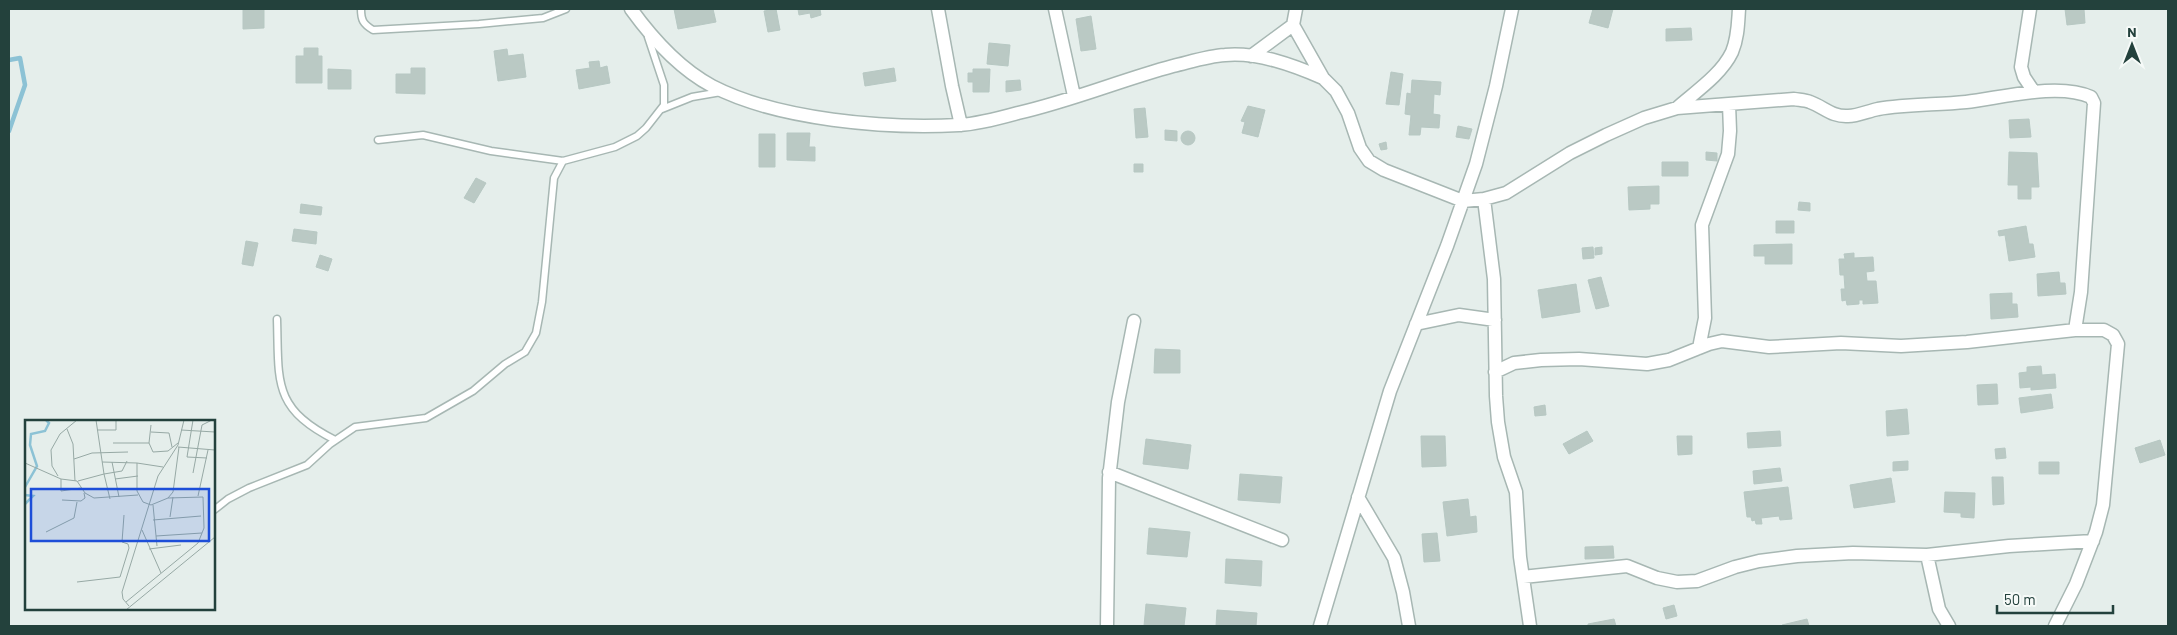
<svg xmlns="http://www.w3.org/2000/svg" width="2177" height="635" font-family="Barlow,sans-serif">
	<rect width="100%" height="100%" fill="#e5eeeb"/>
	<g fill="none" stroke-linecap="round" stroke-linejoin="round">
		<path stroke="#8cc2d5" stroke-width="4.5" d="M 9,60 L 20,58 L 25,85 L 9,131"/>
	</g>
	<path fill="#bac9c4" stroke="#b7c8c3" d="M 243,9 L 264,9 L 264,28 L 243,29 Z
		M 674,9 L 713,9 L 716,22 L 678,29 Z
		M 776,9 L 780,30 L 768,32 L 764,11 Z
		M 798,9 L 820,9 L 821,15 L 811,18 L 810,13 L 799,15 Z
		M 1593,9 L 1613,9 L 1608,28 L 1589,23 Z
		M 2065,9 L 2084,9 L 2085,23 L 2067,25 Z
		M 1091,16 L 1096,49 L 1081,51 L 1076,19 Z
		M 1691,28 L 1692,40 L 1666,41 L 1666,29 Z
		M 989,43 L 1010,45 L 1008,66 L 987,64 Z
		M 304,48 L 318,48 L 318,56 L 322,56 L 322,83 L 296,83 L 296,56 L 304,56 Z
		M 507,49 L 508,56 L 523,54 L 526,77 L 498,81 L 494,51 Z
		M 599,61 L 600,68 L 607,66 L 610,83 L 579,89 L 576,70 L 590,68 L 589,62 Z
		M 411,68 L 425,68 L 425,94 L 396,93 L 396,74 L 411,74 Z
		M 894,68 L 896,81 L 865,86 L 863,73 Z
		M 328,69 L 351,70 L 351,89 L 328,89 Z
		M 973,69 L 990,69 L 989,92 L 973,92 L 973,82 L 968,82 L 968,73 L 973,73 Z
		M 1391,72 L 1403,74 L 1399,105 L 1386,104 Z
		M 1020,80 L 1021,90 L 1006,92 L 1006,81 Z
		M 1412,80 L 1441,82 L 1440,95 L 1434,94 L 1433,114 L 1440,115 L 1439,128 L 1421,127 L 1420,135 L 1409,135 L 1411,115 L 1405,114 L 1407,93 L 1411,94 Z
		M 1248,106 L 1265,110 L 1258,137 L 1242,133 L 1245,122 L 1241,121 Z
		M 1145,108 L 1148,137 L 1136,138 L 1134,109 Z
		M 2029,119 L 2031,137 L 2010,138 L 2009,120 Z
		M 1458,126 L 1472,129 L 1469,139 L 1456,137 Z
		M 1165,130 L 1177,131 L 1177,141 L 1165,140 Z
		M1181 138a7 7 0 1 1 14 0a7 7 0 1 1-14 0Z
		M 787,133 L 810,133 L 809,147 L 815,147 L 815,161 L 787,160 Z
		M 759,134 L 775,134 L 775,167 L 759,167 Z
		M 1386,142 L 1387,149 L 1381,150 L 1379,144 Z
		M 1706,152 L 1717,153 L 1717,161 L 1706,160 Z
		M 2009,152 L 2037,153 L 2039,187 L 2031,187 L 2031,199 L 2018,199 L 2018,185 L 2008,185 Z
		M 1662,162 L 1688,162 L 1688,176 L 1662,176 Z
		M 1134,164 L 1143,164 L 1143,172 L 1134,172 Z
		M 476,178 L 486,183 L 474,203 L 464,198 Z
		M 1659,186 L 1659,204 L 1650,204 L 1650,209 L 1629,210 L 1628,187 Z
		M 1799,202 L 1810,203 L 1810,211 L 1798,210 Z
		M 301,204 L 322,207 L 321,215 L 300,213 Z
		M 1776,221 L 1794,221 L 1794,233 L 1776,233 Z
		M 2026,226 L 2029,244 L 2033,244 L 2035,257 L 2009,261 L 2005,235 L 1999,236 L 1998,231 Z
		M 294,229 L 317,232 L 316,244 L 292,241 Z
		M 246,241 L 258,243 L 253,266 L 242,264 Z
		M 1792,244 L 1792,264 L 1765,264 L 1765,256 L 1754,256 L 1754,245 Z
		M 1593,247 L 1594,258 L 1583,259 L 1582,248 Z
		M 1602,247 L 1602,254 L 1595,255 L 1595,248 Z
		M 1854,253 L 1854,258 L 1873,257 L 1874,271 L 1866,272 L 1867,281 L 1876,281 L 1878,303 L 1863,304 L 1863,300 L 1859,300 L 1859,304 L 1847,305 L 1846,300 L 1842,301 L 1841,289 L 1845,289 L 1844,275 L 1840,275 L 1839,259 L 1845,259 L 1844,254 Z
		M 320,255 L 332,259 L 328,271 L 316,267 Z
		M 2059,272 L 2060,283 L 2065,283 L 2066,294 L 2038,296 L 2037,274 Z
		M 1601,277 L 1609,306 L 1596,309 L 1588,280 Z
		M 1576,284 L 1580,312 L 1542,318 L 1538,290 Z
		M 2012,293 L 2012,304 L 2017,304 L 2018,317 L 1991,319 L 1990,294 Z
		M 1155,349 L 1180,350 L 1180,373 L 1154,373 Z
		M 2041,366 L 2042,375 L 2055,374 L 2056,388 L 2031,390 L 2031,387 L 2020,388 L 2019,373 L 2027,372 L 2027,367 Z
		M 1997,384 L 1998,404 L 1978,405 L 1977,385 Z
		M 2051,394 L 2053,408 L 2021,413 L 2019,398 Z
		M 1545,405 L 1546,415 L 1535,416 L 1534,407 Z
		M 1907,409 L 1909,434 L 1887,436 L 1886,411 Z
		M 1587,431 L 1593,441 L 1569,454 L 1563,444 Z
		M 1780,431 L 1781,446 L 1748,448 L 1747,433 Z
		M 1421,436 L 1445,436 L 1446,466 L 1422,467 Z
		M 1677,436 L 1692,436 L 1692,454 L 1678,455 Z
		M 1146,439 L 1191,445 L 1188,469 L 1143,464 Z
		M 2160,440 L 2165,455 L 2140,463 L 2135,448 Z
		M 2005,448 L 2006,458 L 1996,459 L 1995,449 Z
		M 1908,461 L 1908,470 L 1893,471 L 1893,462 Z
		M 2039,462 L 2059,462 L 2059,474 L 2039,474 Z
		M 1780,468 L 1782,481 L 1754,484 L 1753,471 Z
		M 1240,474 L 1282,477 L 1280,503 L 1238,500 Z
		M 1992,477 L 2003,477 L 2004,504 L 1993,505 Z
		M 1891,478 L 1895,502 L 1854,508 L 1850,485 Z
		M 1788,487 L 1792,519 L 1780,520 L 1779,516 L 1761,518 L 1762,524 L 1756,524 L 1755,520 L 1752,521 L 1751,517 L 1747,517 L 1744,492 Z
		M 1945,492 L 1975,493 L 1974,518 L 1961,517 L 1961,513 L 1944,512 Z
		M 1468,499 L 1470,517 L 1476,516 L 1477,532 L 1447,536 L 1443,502 Z
		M 1149,528 L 1190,532 L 1187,557 L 1147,554 Z
		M 1437,533 L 1440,561 L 1424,562 L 1422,534 Z
		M 1613,546 L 1614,558 L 1585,559 L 1585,547 Z
		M 1226,559 L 1262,561 L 1261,586 L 1225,583 Z
		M 1146,604 L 1186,608 L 1184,626 L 1144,626 Z
		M 1674,605 L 1677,616 L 1666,619 L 1663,608 Z
		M 1217,610 L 1257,613 L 1256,626 L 1216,626 Z
		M 1614,619 L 1616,626 L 1588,626 L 1588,624 Z
		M 1807,619 L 1809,626 L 1783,626 L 1782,625 Z"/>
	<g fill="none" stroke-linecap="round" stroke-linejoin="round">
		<g stroke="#a7b7b3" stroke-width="9">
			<path id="lane" d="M 361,9 C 361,20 363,24 373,30 L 479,24 L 543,18 L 566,9
				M 662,109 L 692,97 L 721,92
				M 378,140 L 423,135 L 491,151 L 563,161 L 615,147 L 637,136 L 646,128 L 664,105 L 664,85 L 648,37
				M 277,319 C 279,382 272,408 335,440
				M 214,510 L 228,499 L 249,488 L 307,465 L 330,444 L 355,427 L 426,418 L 473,391 L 505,364 L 525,352 L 536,333 L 542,302 L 554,178 L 563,161"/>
		</g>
		<g stroke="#a7b7b3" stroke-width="15">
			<path id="street" d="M 631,9 C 652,38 680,69 712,86 C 778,120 886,129 959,125 C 978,124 1000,118 1018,113 C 1071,101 1121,80 1173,66 C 1190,62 1208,56 1225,55 C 1258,52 1293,65 1323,78
				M 938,9 L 952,86 L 961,125
				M 1055,9 L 1074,96
				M 1296,9 L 1293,25 L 1323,78 L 1336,91 L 1348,113 L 1360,148 L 1369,161 L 1384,170 L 1463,201 L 1484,199 L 1506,193 L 1570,153 L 1606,135 L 1644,118 L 1677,108 L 1794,99 C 1799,100 1805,100 1810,102 C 1824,107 1832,117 1848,116 C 1858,116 1868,111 1878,109 C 1907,104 1937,105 1966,102 C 2001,98 2058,82 2091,97 L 2094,103 L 2081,292 L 2075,330
				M 2030,9 L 2021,67 L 2024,77 L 2034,92
				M 1251,56 L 1293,25
				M 1677,108 C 1695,92 1721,75 1732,52 C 1738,38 1738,23 1739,9
				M 1484,199 L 1494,279 L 1496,396 L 1498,422 L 1504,457 L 1516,492 L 1520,557 L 1530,626
				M 1416,324 L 1459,315 L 1495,320
				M 1699,348 L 1705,318 L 1702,225 L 1728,154 L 1730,131 L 1729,104
				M 1495,372 L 1514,363 L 1541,360 L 1579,359 L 1647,364 L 1669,360 L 1709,344 L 1722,341 L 1769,347 L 1841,343 L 1901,346 L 1967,342 L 2075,330 L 2104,330 L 2113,335 L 2118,344 L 2103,505 L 2096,532 L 2076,584 L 2055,626
				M 1109,472 L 1282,540
				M 1358,497 L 1394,558 L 1403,592 L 1409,626
				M 1927,555 L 1939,609 L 1949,626
				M 1523,577 L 1627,566 L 1657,578 L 1677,582 L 1697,581 L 1735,567 L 1759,561 L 1797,556 L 1853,553 L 1927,555 L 2009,546 L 2093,541
				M 1107,626 L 1109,478 L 1118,402 L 1134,321
				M 1320,626 L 1390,391 L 1447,246 L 1476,164 L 1496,86 L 1512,9"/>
		</g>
		<use href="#lane" stroke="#fff" stroke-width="6"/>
		<use href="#street" stroke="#fff" stroke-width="12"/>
	</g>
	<g transform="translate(25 420)">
		<rect width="190" height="190" fill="#e5eeeb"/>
		<path fill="none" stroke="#8cc2d5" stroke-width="2.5" d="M 0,67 L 12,46 L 5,25 L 6,14 L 20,11 L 24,3 L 21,0M 0,75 L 8,76 L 0,84"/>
		<path fill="none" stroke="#97a9a5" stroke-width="1" d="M 168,0 L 162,37 L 182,38M 126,5 L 124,23 L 128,32 L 143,31 L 153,23M 42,9 L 48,24 L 50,61M 72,10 L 91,10 L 91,0M 156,10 L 190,12M 126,12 L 144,13 L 147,27M 88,23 L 124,23M 153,27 L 190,30M 49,39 L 67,33 L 103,32M 77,42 L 112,43 L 112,71 L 118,82 L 126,85 L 143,78 L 178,77 L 179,108 L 173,123 L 101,182M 87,42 L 94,77M 0,43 L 36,59 L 52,61 L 60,73 L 69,78 L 113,75M 112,43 L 138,47M 168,53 L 177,5 L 187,0M 33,56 L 27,46 L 26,30 L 35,14 L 52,0M 36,59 L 36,71 L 56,68M 90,59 L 113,56M 53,61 L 79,54 L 71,0M 173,76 L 183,30M 143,78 L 148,72 L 154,27M 85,79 L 79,54 L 97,51 L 102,41M 37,80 L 56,81 L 60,78 L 59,73M 128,85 L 132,126M 145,97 L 148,77M 128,100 L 176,96M 117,110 L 136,153M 21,112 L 49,98 L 52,82M 131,116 L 177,113M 124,129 L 156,125M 52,162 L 95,157 L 104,128 L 103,124 L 97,122 L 99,95M 104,186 L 98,179 L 97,172 L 133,56 L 153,25 L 159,0M 101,190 L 190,117"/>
		<path fill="#1d4ed8" fill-opacity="0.15" stroke="#1d4ed8" stroke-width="2.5" d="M 6,69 L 184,69 L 184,121 L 6,121 Z"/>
		<rect width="190" height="190" fill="none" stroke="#23413c" stroke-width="2.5"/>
	</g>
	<rect width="2177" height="635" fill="none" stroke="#23413c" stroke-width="20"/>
	<g transform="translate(2132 45)" stroke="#f6faf8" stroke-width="4" paint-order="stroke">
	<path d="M0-4L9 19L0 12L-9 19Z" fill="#23413c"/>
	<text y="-8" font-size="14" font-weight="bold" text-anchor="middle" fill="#23413c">N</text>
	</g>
	<path d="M1997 605v8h116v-8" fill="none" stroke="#23413c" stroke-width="2.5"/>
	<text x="2004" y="605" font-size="15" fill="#23413c" stroke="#f6faf8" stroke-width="4" paint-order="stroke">50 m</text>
</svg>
